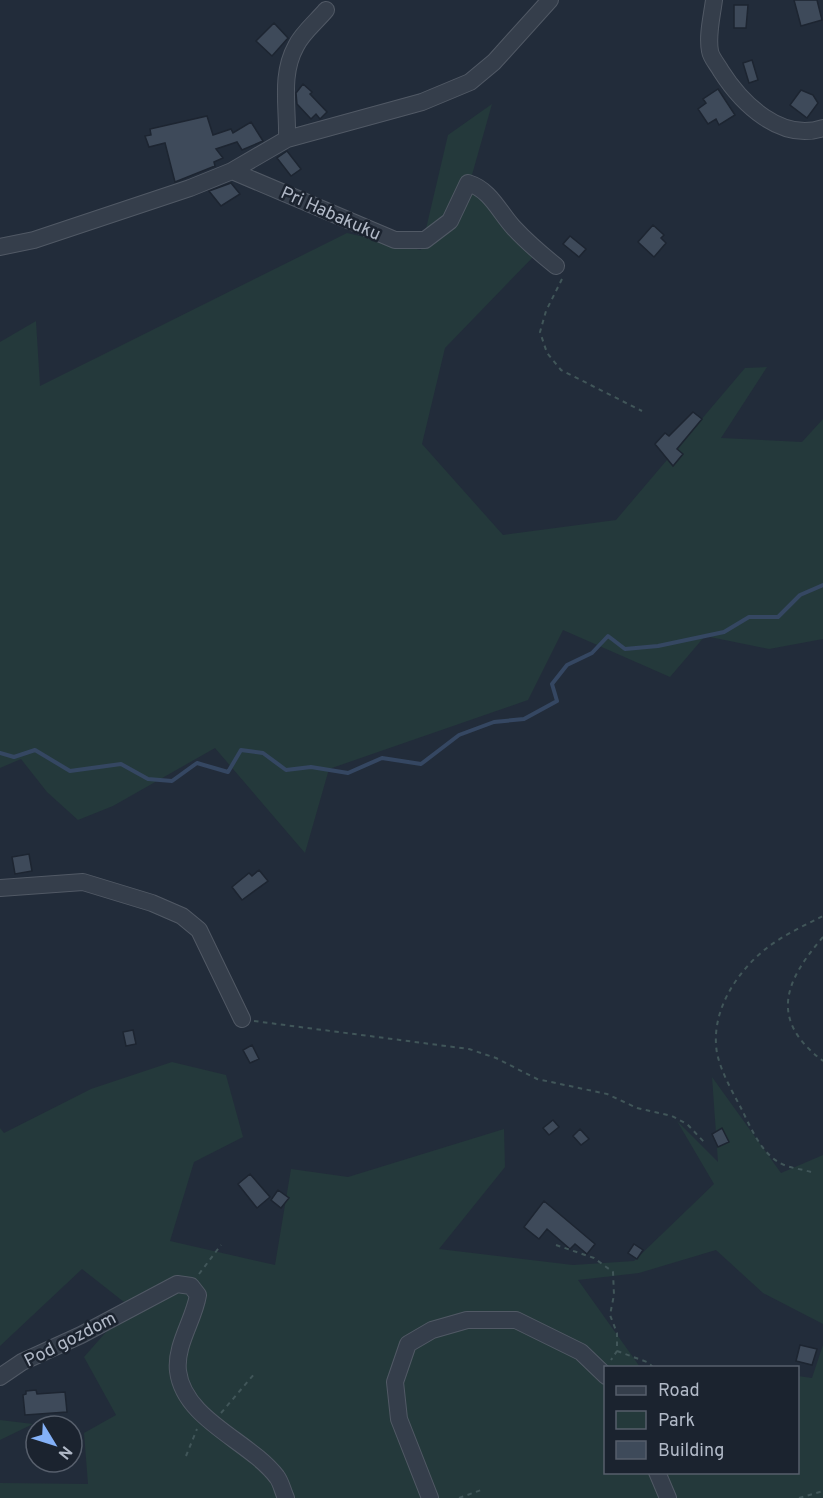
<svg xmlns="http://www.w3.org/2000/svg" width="823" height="1498" font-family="Overpass,sans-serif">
	<rect width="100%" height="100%" fill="#222c3a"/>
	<path fill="#24393b" d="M 492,104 L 470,182 L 533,257 L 445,348 L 422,444 L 503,535 L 616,520 L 745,368 L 767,367 L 721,438 L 802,442 L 823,419 L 823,639 L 769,649 L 705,636 L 670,677 L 563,630 L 528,700 L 329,769 L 305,853 L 215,748 L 113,806 L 78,820 L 47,792 L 21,759 L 0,768 L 0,342 L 36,321 L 40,386 L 347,233 L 421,250 L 448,135 Z
		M 172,1062 L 226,1075 L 243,1137 L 194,1162 L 170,1241 L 275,1265 L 291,1169 L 348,1177 L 504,1129 L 505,1167 L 439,1249 L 573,1265 L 634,1261 L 714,1184 L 677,1121 L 718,1162 L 712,1077 L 781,1173 L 823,1155 L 823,1324 L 763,1293 L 716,1250 L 639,1273 L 578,1280 L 640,1367 L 606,1368 L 606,1472 L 798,1472 L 798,1376 L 812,1378 L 823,1345 L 823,1498 L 0,1498 L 0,1483 L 88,1484 L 84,1433 L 116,1415 L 84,1357 L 129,1306 L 82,1269 L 0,1346 L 0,1128 L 4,1133 L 91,1089 Z
		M 0,1420 L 33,1424 L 0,1440 Z"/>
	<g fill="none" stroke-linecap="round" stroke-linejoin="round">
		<path stroke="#354762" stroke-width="4" d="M 0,753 L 14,757 L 35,750 L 70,771 L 121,764 L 148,779 L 172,781 L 197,763 L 228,772 L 241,750 L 263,753 L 286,770 L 311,767 L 348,773 L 382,758 L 421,764 L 459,735 L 494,722 L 524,719 L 557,701 L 552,684 L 567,665 L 592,653 L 608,636 L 625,649 L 658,646 L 724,632 L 749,617 L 778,617 L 800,595 L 823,585"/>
	</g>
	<path fill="#3e4a5a" stroke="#1d2531" stroke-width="1.5" d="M 794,0 L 817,0 L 822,20 L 801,26 Z
		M 734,5 L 748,5 L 746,28 L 734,28 Z
		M 274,23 L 288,38 L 272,56 L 256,41 Z
		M 752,60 L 758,80 L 749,83 L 743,63 Z
		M 303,84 L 312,92 L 310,94 L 327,112 L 320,119 L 316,114 L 311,119 L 297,104 L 296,93 Z
		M 718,89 L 735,115 L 719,125 L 716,119 L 708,124 L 698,109 L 706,103 L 703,99 Z
		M 801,90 L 813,95 L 818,103 L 807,118 L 790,105 Z
		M 207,116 L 213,135 L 231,129 L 233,133 L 251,122 L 263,141 L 242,150 L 237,142 L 216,149 L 223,158 L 214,162 L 215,166 L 175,182 L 165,143 L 149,147 L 145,136 L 151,135 L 150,129 Z
		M 287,151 L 301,169 L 291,176 L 277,158 Z
		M 231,183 L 240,194 L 221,206 L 209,191 Z
		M 653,225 L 664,235 L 661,238 L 666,243 L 654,257 L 638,242 Z
		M 570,236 L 586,249 L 579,257 L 563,244 Z
		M 693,412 L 702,419 L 677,449 L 683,454 L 673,466 L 655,444 L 665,433 L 669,436 Z
		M 29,854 L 32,871 L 15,874 L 12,857 Z
		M 259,870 L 268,881 L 242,900 L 232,887 L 249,873 L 252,876 Z
		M 133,1030 L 136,1044 L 126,1046 L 123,1032 Z
		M 252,1045 L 259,1059 L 250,1063 L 243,1050 Z
		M 553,1120 L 559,1127 L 549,1135 L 543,1128 Z
		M 722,1128 L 729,1142 L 718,1147 L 712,1134 Z
		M 580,1129 L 589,1139 L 581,1145 L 573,1136 Z
		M 250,1174 L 270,1197 L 257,1208 L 238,1184 Z
		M 278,1190 L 289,1198 L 281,1208 L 271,1200 Z
		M 544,1201 L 595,1244 L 587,1254 L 575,1244 L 570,1249 L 547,1229 L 539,1239 L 524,1227 Z
		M 634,1244 L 643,1250 L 637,1259 L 628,1253 Z
		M 800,1345 L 817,1349 L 812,1365 L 796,1361 Z
		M 36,1390 L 37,1394 L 65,1392 L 67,1412 L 25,1415 L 23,1395 L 26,1394 L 26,1391 Z"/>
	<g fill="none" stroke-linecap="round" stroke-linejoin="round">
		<g stroke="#515965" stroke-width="18">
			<path id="minor" d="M 714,0 C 712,16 707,35 710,51 C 711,58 718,65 721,71 C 742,104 781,142 823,128
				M 287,139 C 288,107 280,75 296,46 C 302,33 317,21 326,10
				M 232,171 L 395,240 L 425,240 L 450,221 L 468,183 C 491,190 499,212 514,228 C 527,242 541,254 556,266
				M 0,247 L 34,240 L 190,188 L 232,171 L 287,139 L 422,102 L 470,82 L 494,62 L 550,0
				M 0,888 L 83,882 L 152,903 L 182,916 L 199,930 L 242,1019
				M 0,1377 L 22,1362 L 81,1335 L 177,1284 L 191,1286 L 198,1295 C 194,1320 175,1345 178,1371 C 184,1420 250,1441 277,1477 C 281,1482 283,1492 286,1498
				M 657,1472 L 668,1498
				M 430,1498 L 399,1419 L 395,1382 L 408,1344 L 432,1330 L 467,1320 L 516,1320 L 581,1352 L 606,1376"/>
		</g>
		<path stroke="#415659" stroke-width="2" stroke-dasharray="4.5 4.5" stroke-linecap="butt" d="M 562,279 L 546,311 L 540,332 L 547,353 L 561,370 L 642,411
			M 823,937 C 784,982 769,1020 823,1061
			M 254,1021 L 469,1049 L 496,1058 L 537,1079 L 607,1094 L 637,1108 L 672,1116 L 687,1124 L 705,1143
			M 811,1172 C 801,1169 789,1168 780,1163 C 761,1153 750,1126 741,1108 C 732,1091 721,1072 717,1053 C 710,1012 736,972 768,947 C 784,935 805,925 823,916
			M 556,1245 L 594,1258 L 613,1272 L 614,1295 L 610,1315 L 617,1333 L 617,1351 L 611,1360
			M 199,1274 L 221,1245
			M 617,1351 L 647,1362 L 654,1368
			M 221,1413 L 255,1373
			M 186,1456 L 197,1429
			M 459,1498 L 484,1489
			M 799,1498 L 823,1491"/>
		<use href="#minor" stroke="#353e4b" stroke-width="16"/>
	</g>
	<g text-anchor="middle" stroke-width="5" stroke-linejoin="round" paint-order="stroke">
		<g font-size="18" fill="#b1b9c7" stroke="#1b232f">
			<text transform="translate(331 213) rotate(24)" y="6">Pri Habakuku</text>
			<text transform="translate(70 1339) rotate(-27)" y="6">Pod gozdom</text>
		</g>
	</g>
	<rect x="604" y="1366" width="195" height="108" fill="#1b232f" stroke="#575f6c" stroke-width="1.5"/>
	<rect x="616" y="1386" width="30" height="9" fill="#353e4b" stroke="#575f6c" stroke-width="1.5"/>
	<text x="658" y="1396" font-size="18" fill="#b1b9c7">Road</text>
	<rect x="616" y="1411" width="30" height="18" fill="#24393b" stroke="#575f6c" stroke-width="1.5"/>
	<text x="658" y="1426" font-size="18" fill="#b1b9c7">Park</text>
	<rect x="616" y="1441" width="30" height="18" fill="#3e4a5a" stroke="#575f6c" stroke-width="1.5"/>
	<text x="658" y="1456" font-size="18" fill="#b1b9c7">Building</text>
	<g transform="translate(54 1444) rotate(128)"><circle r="28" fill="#1b232f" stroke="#575f6c" stroke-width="1.5"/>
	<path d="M0-4.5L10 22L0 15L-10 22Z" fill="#84b1f8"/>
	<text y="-9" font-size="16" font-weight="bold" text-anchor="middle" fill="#b1b9c7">N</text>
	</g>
</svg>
